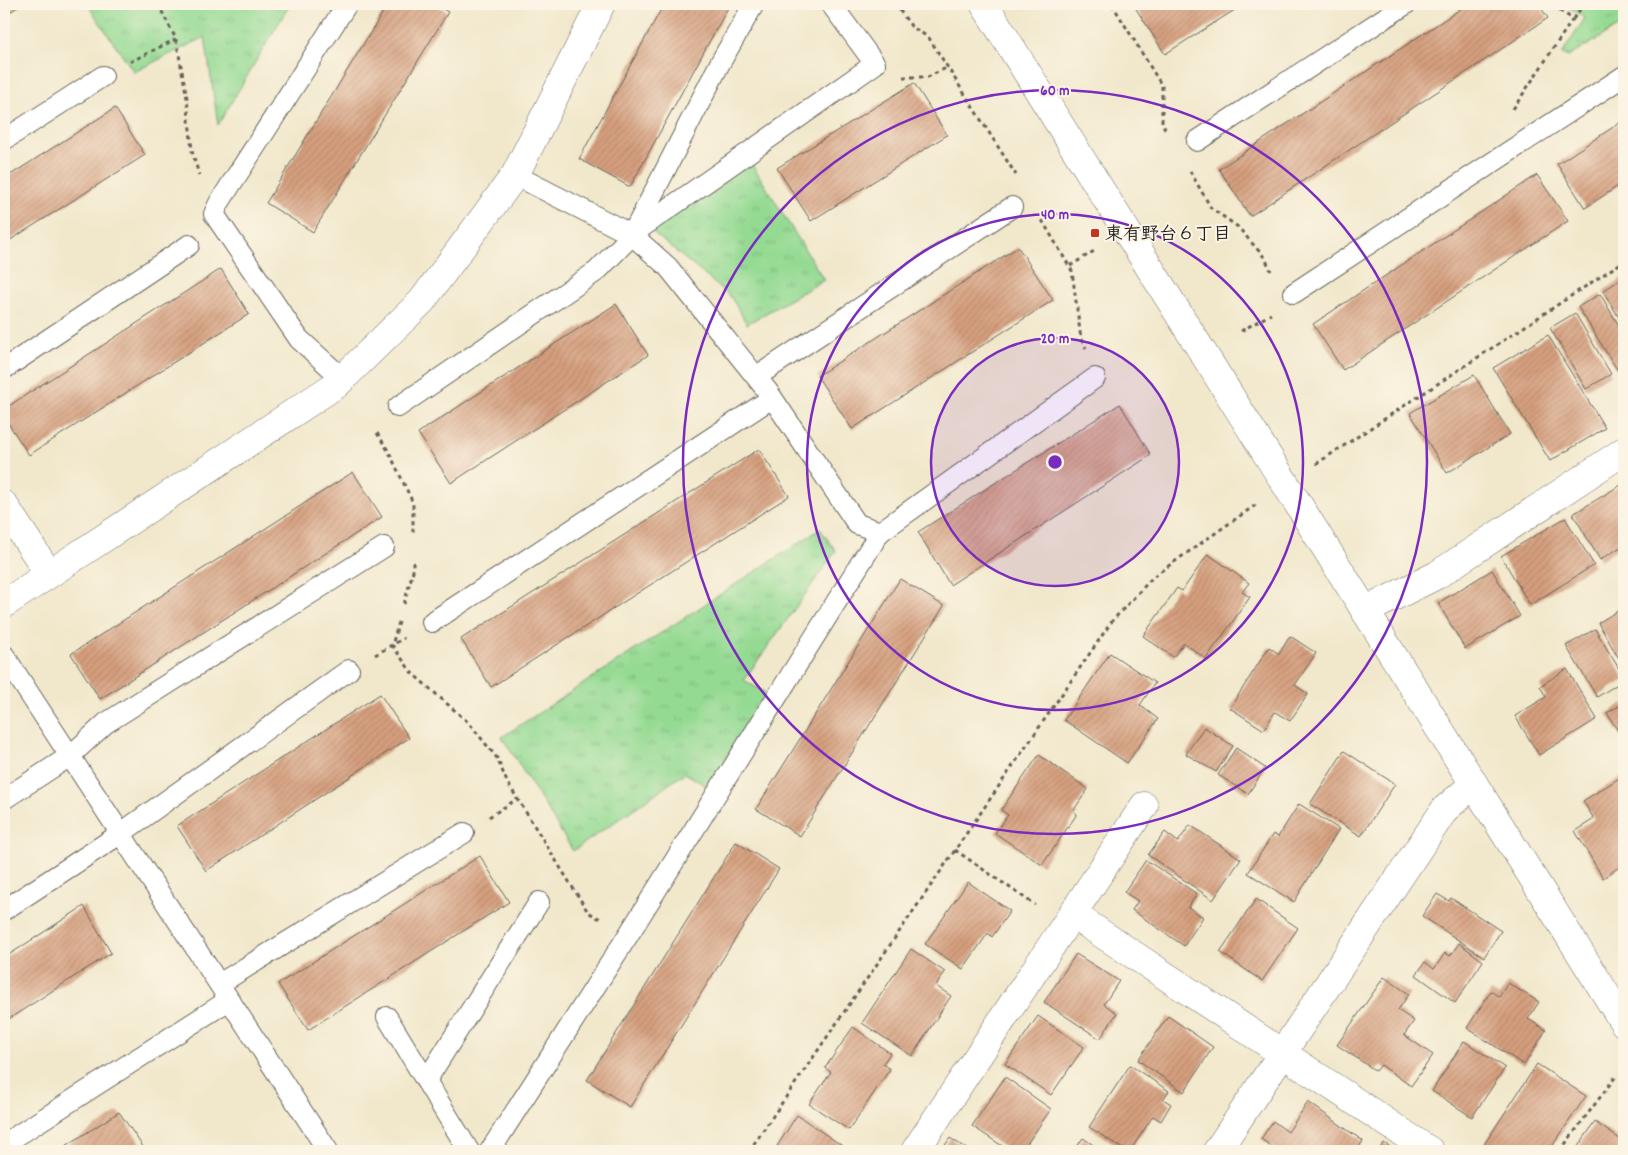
<svg xmlns="http://www.w3.org/2000/svg" width="1628" height="1155" font-family="Dekko,'Klee One',sans-serif">
	<defs>
		<pattern id="grass-tufts" width="24" height="20" patternUnits="userSpaceOnUse" patternTransform="scale(1.25)"><rect width="24" height="20" fill="#94da93"/><path d="M3 7l-1-3M5 7V3M7 7l1-3M15 17l-1-3M17 17v-4M19 17l1-3" fill="none" stroke="#7fba7e"/></pattern>
		<pattern id="building-hatch" width="6" height="6" patternUnits="userSpaceOnUse" patternTransform="scale(1.25)"><rect width="6" height="6" fill="#d59f7e"/><path d="M-1 1l2-2M0 6l6-6M5 7l2-2" fill="none" stroke="#b6886c"/></pattern>
	</defs>
	<rect width="100%" height="100%" fill="#fcf5e5"/>
	<filter id="ink" filterUnits="userSpaceOnUse"><feTurbulence type="fractalNoise" baseFrequency=".02" numOctaves="2"/><feDisplacementMap in="SourceGraphic" scale="10" xChannelSelector="R" yChannelSelector="G"/><feConvolveMatrix kernelMatrix="1 2 1 2 8 2 1 2 1" color-interpolation-filters="sRGB"/></filter>
	<filter id="wash" filterUnits="userSpaceOnUse"><feTurbulence type="fractalNoise" baseFrequency=".0096" numOctaves="4" result="noise"/><feDisplacementMap in="SourceGraphic" scale="20" xChannelSelector="R" yChannelSelector="G"/><feGaussianBlur stdDeviation="1.12" result="paint"/><feColorMatrix in="noise" values="0 0 0 0 0 0 0 0 0 0 0 0 0 0 0 0 0 1.4 0 .05"/><feComposite in="paint" operator="in"/></filter>
	<g filter="url(#wash)">
		<rect width="100%" height="100%" fill="#f1e8cc"/>
		<path fill="url(#grass-tufts)" stroke="#587b58" d="M 87,4 L 290,4 L 218,125 L 205,37 L 134,72 Z
			M 1564,4 L 1624,4 L 1624,9 L 1623,10 L 1624,13 L 1624,23 L 1568,57 L 1562,54 L 1585,18 Z
			M 750,161 L 824,280 L 747,324 L 731,297 L 649,229 Z
			M 820,529 L 836,551 L 744,680 L 772,697 L 711,789 L 685,773 L 573,851 L 502,737 Z"/>
		<g id="blocks">
			<path fill="url(#building-hatch)" d="M 4,4 L 22,4 L 4,16 Z
				M 388,4 L 435,4 L 448,12 L 313,232 L 266,203 Z
				M 664,4 L 730,4 L 630,187 L 579,159 Z
				M 1133,4 L 1244,4 L 1165,54 Z
				M 1468,4 L 1538,4 L 1548,18 L 1250,216 L 1219,169 Z
				M 914,83 L 947,135 L 811,221 L 777,168 Z
				M 115,108 L 145,155 L 4,244 L 4,179 Z
				M 1624,120 L 1624,182 L 1585,208 L 1557,164 Z
				M 1537,175 L 1568,221 L 1343,370 L 1313,324 Z
				M 1018,247 L 1053,300 L 852,429 L 817,376 Z
				M 221,269 L 249,314 L 29,455 L 4,417 L 4,409 Z
				M 1624,277 L 1624,326 L 1603,291 Z
				M 1600,294 L 1624,334 L 1624,367 L 1618,371 L 1578,307 Z
				M 616,304 L 648,355 L 451,483 L 418,433 Z
				M 1575,313 L 1611,374 L 1586,389 L 1550,328 Z
				M 1548,335 L 1605,428 L 1550,461 L 1493,368 Z
				M 1474,375 L 1510,434 L 1447,473 L 1410,413 Z
				M 1120,404 L 1151,455 L 950,585 L 918,532 Z
				M 759,449 L 789,496 L 491,687 L 461,639 Z
				M 353,472 L 382,517 L 100,699 L 71,654 Z
				M 1624,483 L 1624,545 L 1600,560 L 1573,514 Z
				M 1565,518 L 1594,565 L 1530,605 L 1501,556 Z
				M 1208,554 L 1249,583 L 1242,592 L 1250,597 L 1206,659 L 1184,643 L 1173,657 L 1143,636 L 1177,588 L 1182,591 Z
				M 1492,570 L 1520,616 L 1465,649 L 1438,603 Z
				M 900,579 L 944,606 L 800,836 L 756,809 Z
				M 1624,607 L 1624,654 L 1618,657 L 1598,623 Z
				M 1595,629 L 1624,677 L 1624,680 L 1597,697 L 1566,646 Z
				M 1290,636 L 1316,653 L 1295,685 L 1308,694 L 1290,721 L 1275,712 L 1264,730 L 1230,708 L 1269,647 L 1279,654 Z
				M 1110,653 L 1155,683 L 1140,705 L 1158,719 L 1127,763 L 1064,720 Z
				M 1567,669 L 1597,719 L 1539,755 L 1515,716 L 1546,697 L 1540,686 Z
				M 380,694 L 409,738 L 206,871 L 177,826 Z
				M 1624,703 L 1624,741 L 1607,713 Z
				M 1204,727 L 1233,746 L 1216,772 L 1186,754 Z
				M 1236,748 L 1265,768 L 1248,794 L 1218,775 Z
				M 1344,751 L 1395,784 L 1361,836 L 1310,804 Z
				M 1039,755 L 1088,789 L 1073,811 L 1077,814 L 1042,865 L 995,833 L 1008,815 L 1001,810 Z
				M 1624,775 L 1624,864 L 1603,878 L 1575,831 L 1594,819 L 1583,801 Z
				M 1299,804 L 1339,829 L 1294,902 L 1248,873 L 1273,834 L 1278,837 Z
				M 1190,825 L 1241,859 L 1213,900 L 1148,855 L 1165,832 L 1178,842 Z
				M 736,842 L 779,869 L 630,1107 L 587,1080 Z
				M 480,856 L 509,902 L 308,1030 L 278,984 Z
				M 1146,860 L 1197,894 L 1188,907 L 1203,917 L 1184,946 L 1132,910 L 1138,901 L 1124,892 Z
				M 968,882 L 1010,911 L 992,937 L 988,933 L 963,969 L 925,944 Z
				M 1437,894 L 1449,901 L 1451,898 L 1501,931 L 1484,957 L 1422,916 Z
				M 1256,899 L 1298,928 L 1262,981 L 1220,952 Z
				M 84,906 L 111,953 L 4,1022 L 4,958 Z
				M 1459,943 L 1483,961 L 1455,1003 L 1416,975 L 1425,962 L 1434,969 L 1445,953 L 1450,956 Z
				M 911,949 L 945,972 L 936,986 L 951,996 L 912,1056 L 862,1023 Z
				M 1076,954 L 1119,981 L 1104,1004 L 1117,1013 L 1100,1039 L 1044,1002 Z
				M 1384,977 L 1409,994 L 1398,1010 L 1414,1021 L 1404,1035 L 1433,1055 L 1411,1086 L 1381,1065 L 1376,1071 L 1337,1045 Z
				M 1508,983 L 1539,1002 L 1528,1019 L 1546,1030 L 1524,1065 L 1467,1028 L 1491,991 L 1499,997 Z
				M 1038,1016 L 1084,1047 L 1051,1095 L 1005,1064 Z
				M 1168,1016 L 1213,1047 L 1184,1092 L 1138,1060 Z
				M 853,1027 L 890,1053 L 883,1064 L 890,1069 L 849,1130 L 809,1104 L 831,1072 L 825,1068 Z
				M 1464,1041 L 1505,1068 L 1472,1117 L 1432,1091 Z
				M 1537,1064 L 1586,1096 L 1549,1151 L 1491,1151 L 1483,1146 Z
				M 1130,1065 L 1169,1091 L 1163,1099 L 1171,1104 L 1161,1121 L 1153,1116 L 1130,1151 L 1126,1151 L 1089,1127 Z
				M 1005,1077 L 1051,1109 L 1022,1151 L 1010,1151 L 972,1126 Z
				M 1308,1102 L 1363,1141 L 1356,1151 L 1278,1151 L 1261,1139 L 1273,1121 L 1288,1132 Z
				M 119,1112 L 146,1151 L 58,1151 Z
				M 797,1115 L 844,1147 L 841,1151 L 774,1151 Z
				M 1595,1122 L 1624,1142 L 1624,1151 L 1575,1151 Z
				M 950,1138 L 970,1151 L 941,1151 Z
				M 1083,1138 L 1102,1151 L 1074,1151 Z
				M 1384,1143 L 1397,1151 L 1378,1151 Z"/>
		</g>
	</g>
	<g filter="url(#ink)">
		<use href="#blocks" fill-opacity="0" stroke="#67635a" stroke-width="1"/>
		<g fill="none" stroke-linecap="round" stroke-linejoin="round">
			<g stroke="#67635a" stroke-width="22">
				<path id="service" d="M 4,140 L 103,76
					M 1197,141 L 1406,4
					M 515,175 L 632,235 L 668,267 L 769,393 L 857,524 L 880,532
					M 635,232 L 875,64 L 831,4
					M 1294,293 L 1624,76
					M 4,369 L 189,245
					M 756,377 L 1012,207
					M 342,378 L 299,339 L 214,214 L 219,203 L 347,4
					M 398,407 L 597,271 L 632,235 L 720,63 L 754,4
					M 432,622 L 772,398
					M 4,655 L 328,1151
					M 4,799 L 70,756 L 106,723 L 384,547
					M 4,910 L 120,834 L 349,670
					M 219,984 L 464,833
					M 387,1017 L 469,1151
					M 426,1081 L 539,902
					M 4,1144 L 229,1000
					M 490,1151 L 627,937 L 880,532 L 1095,378"/>
			</g>
			<g stroke="#67635a" stroke-width="29">
				<path id="minor" d="M 4,505 L 49,574
					M 4,604 L 337,384 L 422,301 L 515,175 L 601,4
					M 1365,611 L 1437,575 L 1624,451
					M 1072,914 L 1430,1151
					M 915,1151 L 1144,806
					M 1217,1151 L 1445,809 L 1474,784"/>
			</g>
			<g stroke="#67635a" stroke-width="29">
				<path id="tertiary" d="M 984,4 L 1624,1023"/>
			</g>
			<path stroke="#67635a" stroke-width="3" stroke-dasharray="4 4" stroke-linecap="butt" d="M 158,4 L 176,39 L 187,98 L 192,151 L 199,175
				M 895,4 L 911,26 L 929,38 L 1016,175
				M 1112,4 L 1162,86 L 1162,124 L 1167,131
				M 1573,19 L 1584,4
				M 130,62 L 176,39
				M 903,77 L 928,77 L 948,67
				M 1513,109 L 1573,19 L 1557,9 L 1553,4
				M 1190,171 L 1211,208 L 1238,227 L 1265,258 L 1271,271
				M 1042,220 L 1072,271 L 1081,339 L 1086,348
				M 1070,266 L 1094,251
				M 1241,331 L 1271,314
				M 377,433 L 389,452 L 413,503 L 413,533
				M 1316,464 L 1624,261
				M 404,604 L 413,571 L 413,562
				M 399,622 L 392,645 L 412,673 L 469,723 L 497,758 L 507,782 L 588,912 L 602,920
				M 375,655 L 404,638
				M 489,817 L 517,799
				M 955,850 L 1035,905
				M 749,1151 L 1112,621 L 1154,576 L 1257,504
				M 1560,1151 L 1616,1076"/>
			<use href="#service" stroke="#fff" stroke-width="20"/>
			<use href="#minor" stroke="#fff" stroke-width="28"/>
			<use href="#tertiary" stroke="#fff" stroke-width="28"/>
		</g>
	</g>
	<circle cx="1055" cy="462" r="124" fill="#7b2cbf" fill-opacity=".12"/>
	<g fill="none" stroke="#7b2cbf" stroke-width="2.5">
		<circle cx="1055" cy="462" r="124"/>
		<circle cx="1055" cy="462" r="248"/>
		<circle cx="1055" cy="462" r="372"/>
	</g>
	<rect fill="#c8321e" stroke="#fcf5e5" stroke-width="2" x="1090" y="228" width="10" height="10" rx="2.5"/>
	<g text-anchor="middle" stroke-width="4" stroke-linejoin="round" paint-order="stroke">
		<g font-size="18" font-weight="bold" fill="#1c1c1c" stroke="#fcf5e5" text-anchor="start">
			<text x="1105" y="239">東有野台６丁目</text>
		</g>
	</g>
	<circle cx="1055" cy="462" r="8" fill="#7b2cbf" stroke="#fcf5e5" stroke-width="2.5"/>
	<g font-size="15" text-anchor="middle" font-weight="bold" fill="#7b2cbf" stroke="#fcf5e5" stroke-width="4" stroke-linejoin="round" paint-order="stroke">
		<text x="1055" y="95">60 m</text>
		<text x="1055" y="219">40 m</text>
		<text x="1055" y="343">20 m</text>
	</g>
	<rect width="1628" height="1155" fill="none" stroke="#fcf5e5" stroke-width="20"/>
</svg>
